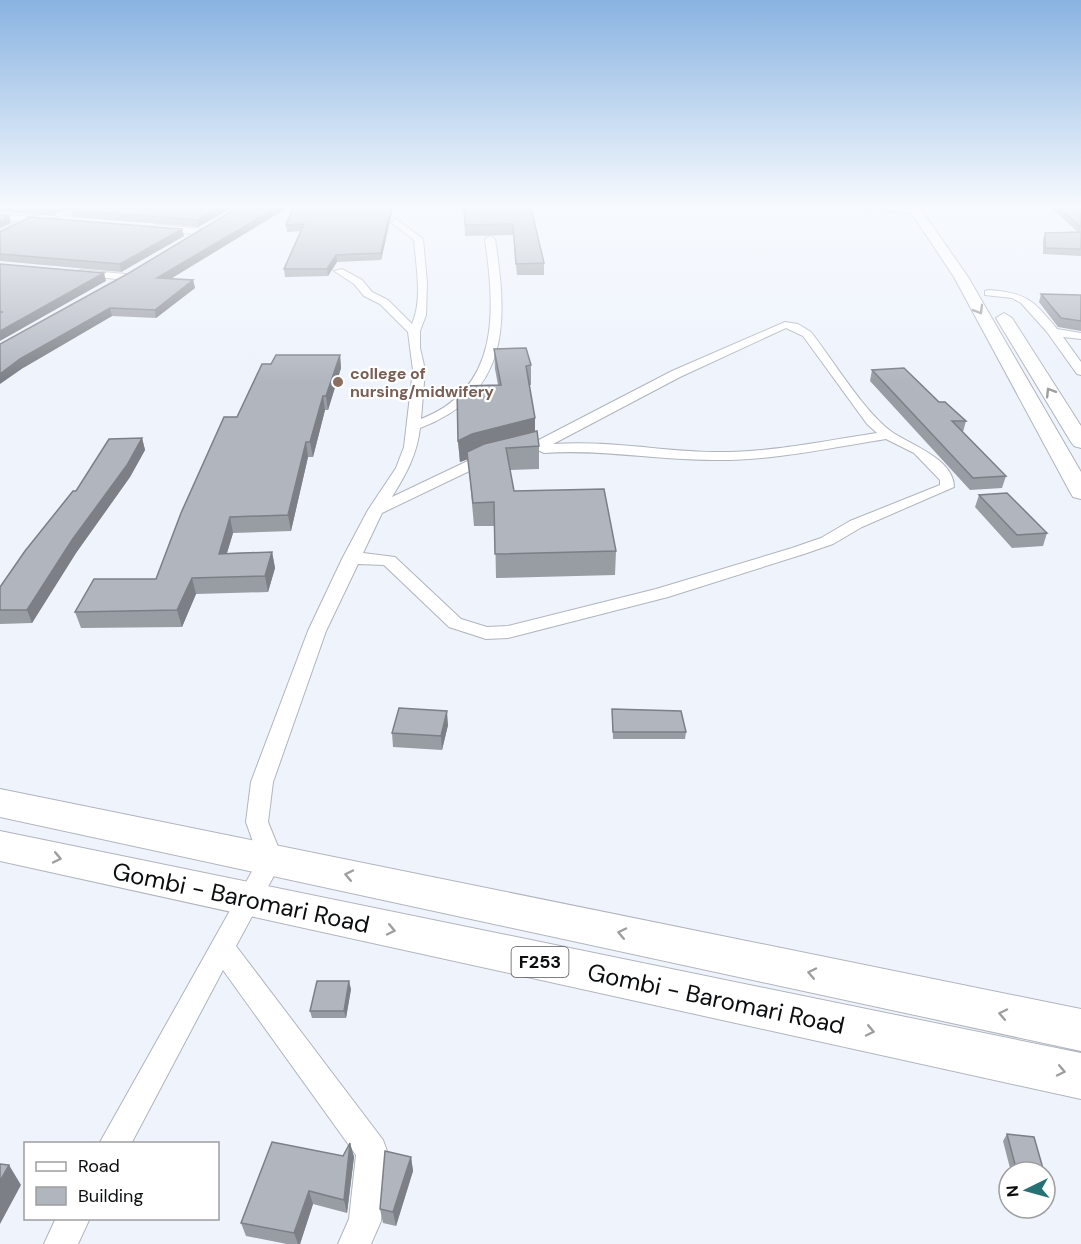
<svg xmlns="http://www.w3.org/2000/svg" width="1081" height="1244" font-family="'DM Sans',sans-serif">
	<rect width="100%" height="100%" fill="#eef3fc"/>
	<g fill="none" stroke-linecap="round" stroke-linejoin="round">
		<g stroke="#b0b4bd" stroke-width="2">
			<path id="street" d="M 82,208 L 99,208 L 49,218 L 53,221 L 49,224 L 31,222 L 0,238 L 0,231 L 19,221 L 0,220 L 0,214 L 29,217 Z
				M 862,208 L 904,208 L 920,211 L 916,214 Z
				M 395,218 L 423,239 L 427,283 L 426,315 L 420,331 L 420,348 L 425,370 L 421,419 C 501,388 495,310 485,239 L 490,236 L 495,239 C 508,322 510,394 420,428 C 417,455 406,474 392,497 L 474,458 L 533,443 L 672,371 L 785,322 L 798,324 L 811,332 C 833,360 864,412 892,432 C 911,445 954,459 954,487 L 862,527 L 833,544 L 804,554 L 668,597 L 508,638 L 486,639 L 449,627 L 384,565 L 358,564 L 326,631 L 273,782 L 268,822 L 283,859 L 236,946 L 383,1140 L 387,1151 L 381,1221 L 371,1244 L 338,1244 L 349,1219 L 356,1155 L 223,970 L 131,1144 L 99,1144 L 259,859 L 246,822 L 251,782 L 308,631 L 342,559 L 368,510 L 396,468 L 404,447 L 413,370 L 408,332 L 380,304 L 364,296 L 354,284 L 334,271 L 342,269 L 362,280 L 372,292 L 388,300 L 412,324 C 423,299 416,266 414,240 L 392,223 ZM 786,328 L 803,336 L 867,424 L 877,433 C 823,441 769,453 713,452 C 660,451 607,440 553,444 L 680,377 ZM 886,439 L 914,453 L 940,480 L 940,485 L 850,521 L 821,538 L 792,548 L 656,589 L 508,626 L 487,627 L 461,619 L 395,557 L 363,553 L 382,513 L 484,464 L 538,450 L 544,453 C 601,449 656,460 713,460 C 772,461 829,448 886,439 Z
				M 157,225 L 203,229 L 207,232 L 203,235 L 154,230 L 153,228 Z
				M 80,270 L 126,274 L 131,277 L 126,280 L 77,275 L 75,273 Z
				M 989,290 C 1027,293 1033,300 1057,329 L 1081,333 L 1081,339 L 1063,337 L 1081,362 L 1081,375 L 1077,374 L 1047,332 L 1021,303 L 1012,298 L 985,295 L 985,291 Z
				M 56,1218 L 90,1218 L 78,1244 L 44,1244 Z"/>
		</g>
		<g stroke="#b0b4bd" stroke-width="2">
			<path id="secondary" d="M 908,208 L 920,208 L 968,277 L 1081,472 L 1081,499 L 1073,497 L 1070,492 L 954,277 Z
				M 1004,313 L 1012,318 L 1081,426 L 1081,448 L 1074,446 L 1071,442 L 996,318 Z"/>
		</g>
		<g stroke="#b0b4bd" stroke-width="2">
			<path id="primary" d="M 0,789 L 1081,1009 L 1081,1051 L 0,817 Z
				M 0,831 L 1081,1053 L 1081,1099 L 0,861 Z"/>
		</g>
		<use href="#street" fill="#fff" fill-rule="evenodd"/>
		<use href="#secondary" fill="#fff" fill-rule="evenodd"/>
		<use href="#primary" fill="#fff" fill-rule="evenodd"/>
	</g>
	<path fill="#989ca3" d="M 0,208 L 76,208 L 56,213 L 55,216 L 0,212 L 0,213 Z
		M 232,208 L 198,227 L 73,217 L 71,210 Z
		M 237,208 L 287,208 L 170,279 L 193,280 L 195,288 L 156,318 L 112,316 L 23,368 L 129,273 Z
		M 393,208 L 381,260 L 337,262 L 328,276 L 285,277 L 284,269 L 301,231 L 287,232 L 286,225 Z
		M 464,208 L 531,208 L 544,263 L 544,275 L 517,275 L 513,235 L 465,236 Z
		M 1051,208 L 1081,208 L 1081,256 L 1043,254 L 1043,240 L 1045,233 L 1078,232 Z
		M 182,229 L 184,236 L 121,272 L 0,261 L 0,232 Z
		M 1041,294 L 1081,295 L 1081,331 L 1058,327 L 1039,302 Z
		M 494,349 L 531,365 L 531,385 L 529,385 L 535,431 L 539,446 L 539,469 L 510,470 L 514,491 L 616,551 L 615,575 L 496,578 L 495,526 L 474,526 L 468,459 L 460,462 L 458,441 L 498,385 L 495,369 Z
		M 340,355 L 341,368 L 328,410 L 325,410 L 313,457 L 308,457 L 291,531 L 233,533 L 227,553 L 272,552 L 275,568 L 268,592 L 196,594 L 182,627 L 81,628 L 75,612 L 156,579 L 237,417 L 271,364 Z
		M 872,370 L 939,402 L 966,421 L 963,432 L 1006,476 L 1002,488 L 970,490 L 870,381 Z
		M 142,438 L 145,450 L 130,477 L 76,553 L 32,623 L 0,624 L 0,587 L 76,491 Z
		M 979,495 L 1047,533 L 1043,546 L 1012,548 L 975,507 Z
		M 612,709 L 686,732 L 685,739 L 613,739 Z
		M 448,725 L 442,750 L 393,747 L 392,733 Z
		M 351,989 L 346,1018 L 312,1018 L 310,1011 Z
		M 1007,1134 L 1044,1172 L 1011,1172 L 1003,1141 Z
		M 350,1143 L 354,1157 L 347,1213 L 313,1204 L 300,1244 L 287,1244 L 246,1236 L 241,1223 L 343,1156 Z
		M 411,1157 L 413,1171 L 396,1226 L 383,1223 L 380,1209 Z"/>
	<path fill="#7c7f85" d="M 54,208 L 76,208 L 56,213 L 55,216 L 53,209 Z
		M 219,208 L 232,208 L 198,227 L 197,220 Z
		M 275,208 L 287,208 L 159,286 L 157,278 Z
		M 391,208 L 393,208 L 381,260 L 381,253 Z
		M 9,216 L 11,223 L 0,228 L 0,221 Z
		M 182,229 L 184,236 L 121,272 L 120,264 Z
		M 336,255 L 337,262 L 328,276 L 327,269 Z
		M 104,273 L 106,281 L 0,341 L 0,331 Z
		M 193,280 L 195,288 L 156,318 L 155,310 Z
		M 110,308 L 112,316 L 23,368 L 0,384 L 0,374 L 20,359 Z
		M 340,355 L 341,368 L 328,410 L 326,396 Z
		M 323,396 L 325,410 L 313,457 L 310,442 Z
		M 535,418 L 535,440 L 468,459 L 460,462 L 458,441 L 472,434 Z
		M 142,438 L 145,450 L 130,477 L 76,553 L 32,623 L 27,610 L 72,540 Z
		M 306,442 L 308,457 L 291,531 L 288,515 Z
		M 230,517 L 233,533 L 222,569 L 219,554 Z
		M 272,552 L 275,568 L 268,592 L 265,576 Z
		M 192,578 L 196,594 L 182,627 L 177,610 Z
		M 447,711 L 448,725 L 442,750 L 441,736 Z
		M 349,981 L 351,989 L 346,1018 L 344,1011 Z
		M 350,1143 L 354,1157 L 347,1213 L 344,1200 Z
		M 411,1157 L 413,1171 L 396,1226 L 393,1212 Z
		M 9,1165 L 21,1185 L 0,1224 L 0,1181 Z
		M 309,1191 L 313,1204 L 300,1244 L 298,1244 L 294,1233 Z"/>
	<path fill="#b1b5be" stroke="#7c7f85" stroke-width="1.5" d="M 34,208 L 54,208 L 53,209 Z
		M 82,208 L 219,208 L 197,220 L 71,210 Z
		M 237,208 L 275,208 L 157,278 L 193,280 L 155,310 L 110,308 L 20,359 L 0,374 L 0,344 L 129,273 Z
		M 293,208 L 391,208 L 381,253 L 336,255 L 327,269 L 284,269 L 304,224 L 286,225 Z
		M 464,208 L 531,208 L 544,263 L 516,264 L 513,224 L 465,225 Z
		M 1059,208 L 1081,208 L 1081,227 Z
		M 0,215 L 9,216 L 0,221 Z
		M 30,217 L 182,229 L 120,264 L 0,254 L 0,232 Z
		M 1081,232 L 1081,249 L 1045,248 L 1045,233 Z
		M 0,264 L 104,273 L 0,331 L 0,313 L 2,312 L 0,311 Z
		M 1041,294 L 1081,295 L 1081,321 L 1061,318 Z
		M 526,348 L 531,365 L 526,366 L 535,418 L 472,434 L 458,441 L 457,389 L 461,386 L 501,385 L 494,349 Z
		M 276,355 L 340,355 L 326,396 L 323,396 L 310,442 L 306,442 L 288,515 L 230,517 L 219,554 L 272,552 L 265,576 L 192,578 L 177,610 L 75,612 L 94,579 L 156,579 L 181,513 L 224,417 L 237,417 L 262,364 L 271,364 Z
		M 904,368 L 939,402 L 945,402 L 966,421 L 952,421 L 1006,476 L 973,478 L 872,370 Z
		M 537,431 L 539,446 L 506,448 L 514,491 L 604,489 L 616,551 L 495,554 L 494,502 L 473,503 L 467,452 L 484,444 Z
		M 142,438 L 127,465 L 72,540 L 27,610 L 0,610 L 0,587 L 25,551 L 73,491 L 76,491 L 109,439 Z
		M 1007,493 L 1047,533 L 1017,535 L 979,495 Z
		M 399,708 L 447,711 L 441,736 L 392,733 Z
		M 612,709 L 681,711 L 686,732 L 613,732 Z
		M 317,981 L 349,981 L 344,1011 L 310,1011 Z
		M 1007,1134 L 1034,1137 L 1044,1172 L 1017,1172 Z
		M 272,1142 L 343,1156 L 350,1143 L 344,1200 L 309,1191 L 294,1233 L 241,1223 Z
		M 385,1151 L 411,1157 L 393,1212 L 380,1209 Z
		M 0,1164 L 9,1165 L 0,1181 Z"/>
	<defs><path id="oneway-chevron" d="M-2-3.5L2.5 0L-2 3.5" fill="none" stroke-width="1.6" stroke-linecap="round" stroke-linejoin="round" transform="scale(1.5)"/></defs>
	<g stroke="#9d9e9f">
		<use href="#oneway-chevron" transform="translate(979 310) rotate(60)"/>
		<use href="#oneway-chevron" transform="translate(1050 392) rotate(-122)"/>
		<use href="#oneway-chevron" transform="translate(57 858) rotate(12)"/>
		<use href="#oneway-chevron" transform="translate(349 875) rotate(-168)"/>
		<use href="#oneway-chevron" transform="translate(391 930) rotate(12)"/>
		<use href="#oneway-chevron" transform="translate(622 933) rotate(-168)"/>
		<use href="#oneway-chevron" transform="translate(812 973) rotate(-168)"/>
		<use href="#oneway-chevron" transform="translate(1003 1014) rotate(-168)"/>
		<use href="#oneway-chevron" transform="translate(870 1031) rotate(12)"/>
		<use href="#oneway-chevron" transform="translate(1061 1071) rotate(12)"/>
	</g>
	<linearGradient id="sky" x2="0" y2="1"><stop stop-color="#89b3e1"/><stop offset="0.54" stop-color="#f7fafe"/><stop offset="1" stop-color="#f7fafe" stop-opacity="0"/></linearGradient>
	<rect width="1081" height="382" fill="url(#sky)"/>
	<circle fill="#8d6e63" stroke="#fff" stroke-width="2" cx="338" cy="382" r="6"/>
	<g text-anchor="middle" stroke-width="4.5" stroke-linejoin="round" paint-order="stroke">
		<g font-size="16" font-weight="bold" fill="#785e54" stroke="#fff" text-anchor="start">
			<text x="350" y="379">college of<tspan x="350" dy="18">nursing/midwifery</tspan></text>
		</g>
		<rect fill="#fff" stroke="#545657" stroke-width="1.5" x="511.5" y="947" width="57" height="30" rx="4.5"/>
		<g font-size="18" font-weight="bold" fill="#0b0d0f">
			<text x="540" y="968">F253</text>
		</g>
		<g font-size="24" fill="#0b0d0f" stroke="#fff">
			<text transform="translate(241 898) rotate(12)" y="8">Gombi - Baromari Road</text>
			<text transform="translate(716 999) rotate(12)" y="8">Gombi - Baromari Road</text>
		</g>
	</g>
	<rect x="24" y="1142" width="195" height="78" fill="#ffffff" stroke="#9d9e9f" stroke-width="1.5"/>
	<rect x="36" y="1162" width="30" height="9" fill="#ffffff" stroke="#9d9e9f" stroke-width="1.5"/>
	<text x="78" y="1172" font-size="18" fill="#0b0d0f">Road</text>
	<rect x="36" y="1187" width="30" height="18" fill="#b1b5be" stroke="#9d9e9f" stroke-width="1.5"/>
	<text x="78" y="1202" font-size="18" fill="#0b0d0f">Building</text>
	<g transform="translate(1027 1190) rotate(265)"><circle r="28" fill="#ffffff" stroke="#9d9e9f" stroke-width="1.5"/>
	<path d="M0-4.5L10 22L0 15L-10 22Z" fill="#267173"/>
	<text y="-9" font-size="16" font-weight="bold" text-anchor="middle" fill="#0b0d0f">N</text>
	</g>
</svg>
